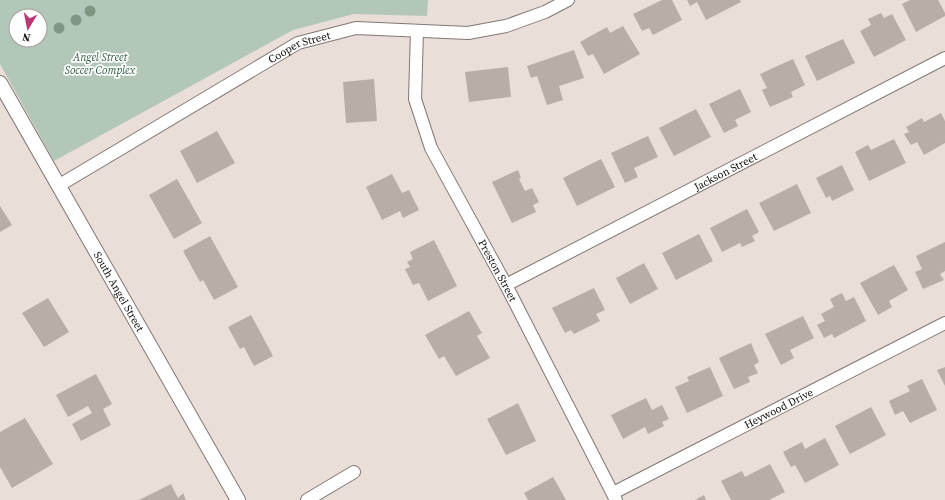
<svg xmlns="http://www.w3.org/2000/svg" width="945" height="500" font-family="'Source Serif 4',serif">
	<rect width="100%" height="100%" fill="#e9ded8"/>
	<path fill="#b3c7b9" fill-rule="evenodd" d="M 0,0 L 428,0 L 427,16 L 354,14 L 293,30 L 54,161 L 0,64 ZM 16,16 L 40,16 L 40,40 L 16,40 Z"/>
	<path fill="#b8aea8" d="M 662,0 L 672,0 L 682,20 L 653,35 L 649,28 L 642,31 L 633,14 Z
		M 687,0 L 740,0 L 741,2 L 706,20 L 697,2 L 690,6 Z
		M 910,0 L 938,0 L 945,13 L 945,16 L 916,32 L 902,4 Z
		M 881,13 L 884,18 L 892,14 L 906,40 L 874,57 L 860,31 L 871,25 L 868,19 Z
		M 623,26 L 640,54 L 604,74 L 593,54 L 588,56 L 580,42 L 607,27 L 610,33 Z
		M 843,39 L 855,63 L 817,81 L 805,56 Z
		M 574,50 L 584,78 L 559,86 L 563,100 L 547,105 L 537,76 L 531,78 L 527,66 Z
		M 793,59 L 805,85 L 791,92 L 793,97 L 770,107 L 762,90 L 767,88 L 760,74 Z
		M 508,67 L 511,97 L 469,102 L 465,72 Z
		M 374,79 L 377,121 L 346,123 L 343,82 Z
		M 740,89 L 751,112 L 735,120 L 738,126 L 724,133 L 709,104 Z
		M 696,109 L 711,137 L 674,156 L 659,128 Z
		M 941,113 L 945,121 L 945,143 L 924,155 L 917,142 L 911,145 L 904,134 L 909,132 L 906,127 L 922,118 L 924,122 Z
		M 217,131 L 235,163 L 197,183 L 180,151 Z
		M 648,136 L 658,157 L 634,168 L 638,177 L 625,183 L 611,153 Z
		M 894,139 L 906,163 L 869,181 L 855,152 L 868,145 L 871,150 Z
		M 601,159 L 615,187 L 577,206 L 563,178 Z
		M 842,165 L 854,190 L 832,201 L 830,196 L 826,198 L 816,178 Z
		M 518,170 L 521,178 L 519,179 L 525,191 L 532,188 L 539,202 L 533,205 L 536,212 L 512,223 L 492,182 Z
		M 392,174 L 402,193 L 409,190 L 419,210 L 403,218 L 400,211 L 382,220 L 366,187 Z
		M 177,179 L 202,223 L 174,239 L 149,195 Z
		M 797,184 L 811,213 L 774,231 L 759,203 Z
		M 0,206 L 12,225 L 0,232 Z
		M 747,209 L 759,232 L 752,236 L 755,241 L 742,247 L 740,243 L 722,252 L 710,228 Z
		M 699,234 L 713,261 L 676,280 L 662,253 Z
		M 210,236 L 238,287 L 214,300 L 203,280 L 200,282 L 183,251 Z
		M 434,240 L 457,286 L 428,301 L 419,283 L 413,285 L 405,269 L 410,267 L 407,262 L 413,259 L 410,252 Z
		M 945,242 L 945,271 L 940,274 L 944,280 L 923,289 L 915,272 L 922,269 L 916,256 Z
		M 644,263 L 658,289 L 630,304 L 616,278 Z
		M 894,265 L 908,290 L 889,301 L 892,307 L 878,315 L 860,283 Z
		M 594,288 L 605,310 L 596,314 L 600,321 L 574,334 L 571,330 L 565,333 L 552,308 Z
		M 842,293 L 846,301 L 854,297 L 866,321 L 834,338 L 832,334 L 824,338 L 817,325 L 825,321 L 821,314 L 834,307 L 830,299 Z
		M 48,298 L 69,332 L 44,347 L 22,313 Z
		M 469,311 L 482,333 L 477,336 L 490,358 L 456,376 L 444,356 L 439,359 L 425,335 Z
		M 251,315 L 273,356 L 254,366 L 244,347 L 240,349 L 228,327 Z
		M 803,316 L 814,338 L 790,350 L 794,358 L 781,365 L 765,334 Z
		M 751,343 L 759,362 L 754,365 L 758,373 L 748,377 L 750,382 L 734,389 L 719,358 Z
		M 710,367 L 723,396 L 687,413 L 675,387 L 689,381 L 687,377 Z
		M 945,367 L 945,386 L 937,370 Z
		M 96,374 L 112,404 L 103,409 L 111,425 L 81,441 L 72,424 L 92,413 L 88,406 L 68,417 L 56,395 Z
		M 922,379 L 937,410 L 910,423 L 903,411 L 895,415 L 889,401 L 910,391 L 907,386 Z
		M 646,398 L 652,410 L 662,405 L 669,419 L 662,422 L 664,426 L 648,434 L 645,427 L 623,439 L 611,415 Z
		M 518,403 L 536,441 L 506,455 L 487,419 Z
		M 871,407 L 886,435 L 850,454 L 835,426 Z
		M 25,418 L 53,464 L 12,488 L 0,467 L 0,432 Z
		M 825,438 L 839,465 L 805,483 L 795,465 L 791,467 L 783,452 L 802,442 L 805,449 Z
		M 770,464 L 785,492 L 769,500 L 731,500 L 721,481 L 742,471 L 745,477 Z
		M 553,477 L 566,500 L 528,500 L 524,493 Z
		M 171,484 L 178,498 L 183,493 L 186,500 L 139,500 Z
		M 704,495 L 706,500 L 695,500 Z"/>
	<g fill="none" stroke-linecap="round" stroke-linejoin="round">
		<g stroke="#817873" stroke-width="14">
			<g id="minor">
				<path id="s1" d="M 417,31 L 415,99 L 431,148 L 506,285 L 616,500"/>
				<path id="s2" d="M 58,186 L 298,43 L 356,28 L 468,33 L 506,26 L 545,12 L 568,0"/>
				<path id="s3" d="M 506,285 L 945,58"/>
				<path id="s4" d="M 613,493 L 945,323"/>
				<path d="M 307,500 L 354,472"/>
			</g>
		</g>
		<g stroke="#817873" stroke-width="16">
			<g id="tertiary">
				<path id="s5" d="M 0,83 L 238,500"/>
			</g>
		</g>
		<use href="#minor" stroke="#fff" stroke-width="12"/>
		<use href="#tertiary" stroke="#fff" stroke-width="14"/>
	</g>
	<g fill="#809683">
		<circle cx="90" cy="11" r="5.5"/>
		<circle cx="76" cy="20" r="5.5"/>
		<circle cx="59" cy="28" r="5.5"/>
	</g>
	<g text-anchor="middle" stroke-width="3.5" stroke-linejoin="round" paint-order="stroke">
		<g font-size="11" fill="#14100e" stroke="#fff">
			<text dy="4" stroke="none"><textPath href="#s2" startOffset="279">Cooper Street</textPath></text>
			<text dy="4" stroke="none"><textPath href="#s3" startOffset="247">Jackson Street</textPath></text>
			<text dy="4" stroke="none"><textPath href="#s1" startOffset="259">Preston Street</textPath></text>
			<text dy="4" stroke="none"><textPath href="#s5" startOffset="240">South Angel Street</textPath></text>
			<text dy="4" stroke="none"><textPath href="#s4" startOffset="186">Heywood Drive</textPath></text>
		</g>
		<g font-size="11" font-style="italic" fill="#2b5c3d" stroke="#fff">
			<text x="100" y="61">Angel Street<tspan x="100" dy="13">Soccer Complex</tspan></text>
		</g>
	</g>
	<g transform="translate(28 28) rotate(190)"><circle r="19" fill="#ffffff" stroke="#a19f9f"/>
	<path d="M0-3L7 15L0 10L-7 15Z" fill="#bc3678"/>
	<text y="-6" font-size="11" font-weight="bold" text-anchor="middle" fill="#14100e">N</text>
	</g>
</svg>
